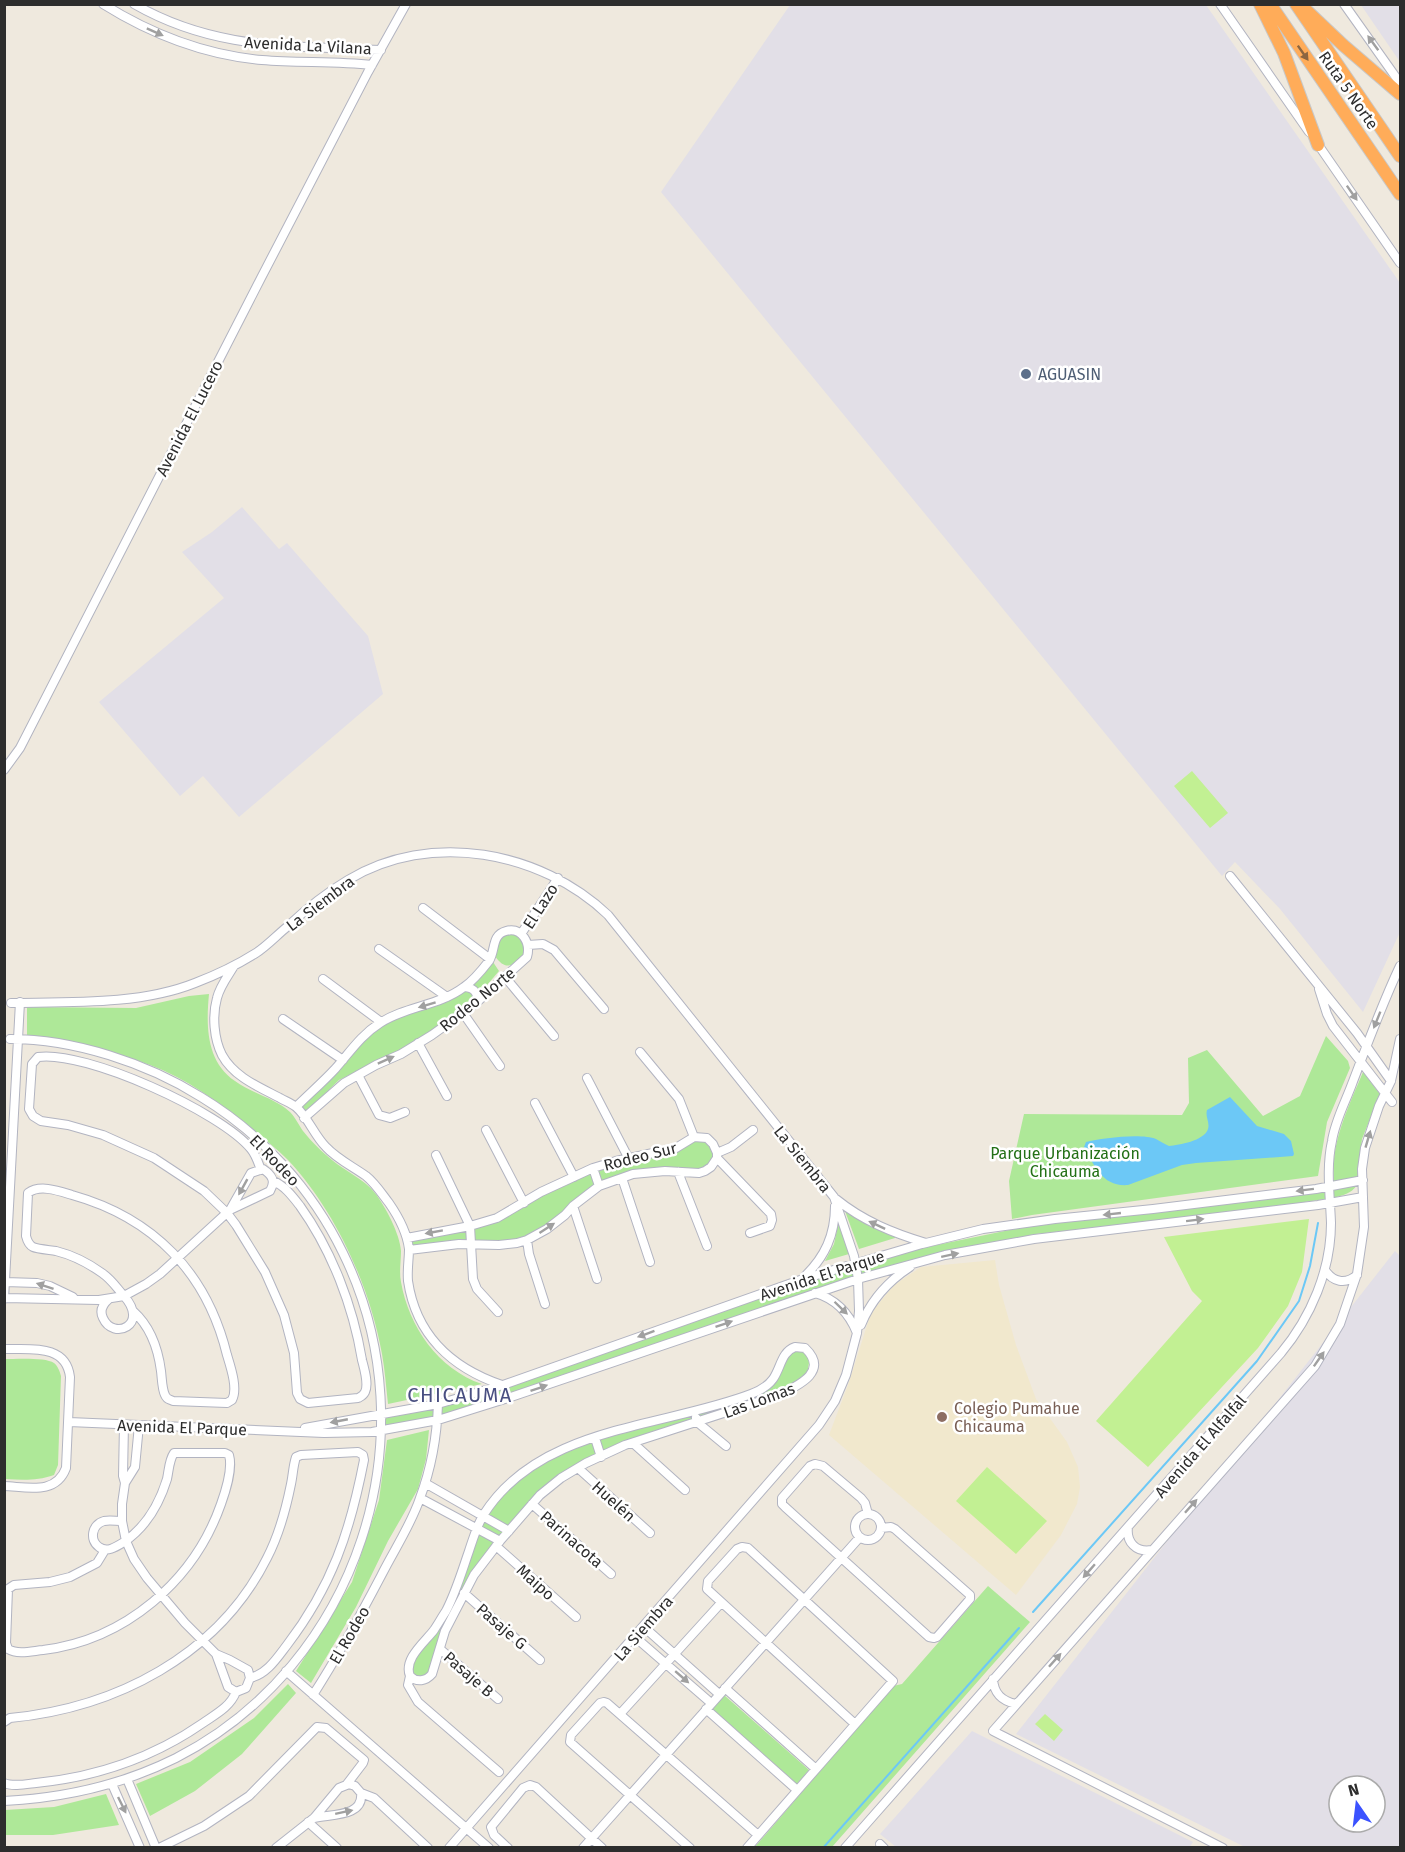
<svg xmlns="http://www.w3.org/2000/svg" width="1405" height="1852" font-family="'Fira Sans',sans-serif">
	<rect width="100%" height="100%" fill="#efe9de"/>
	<path fill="#e2dfe7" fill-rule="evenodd" d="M 790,5 L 1206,5 L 1400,283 L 1400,932 L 1363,1012 L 1280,909 L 1235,862 L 1222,876 L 661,192 Z
		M 1361,5 L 1400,5 L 1400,62 Z
		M 242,507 L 279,549 L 287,543 L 368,636 L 383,694 L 239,817 L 203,776 L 180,796 L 99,702 L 224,598 L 182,552 L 212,532 Z
		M 1395,1251 L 1400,1256 L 1400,1847 L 1245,1847 L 1016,1734 ZM 1339,1786 L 1375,1786 L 1375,1822 L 1339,1822 Z
		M 972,1731 L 1193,1842 L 1189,1848 L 896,1847 L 880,1834 Z"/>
	<path fill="#f1e8cd" d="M 995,1260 L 999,1285 L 1016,1345 L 1036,1399 L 1067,1442 L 1078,1467 L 1080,1487 L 1077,1504 L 1061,1535 L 1016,1595 L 829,1435 L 848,1385 L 871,1313 L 894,1285 L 921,1267 Z"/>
	<path fill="#aee898" d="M 515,934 L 524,940 L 525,956 C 513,965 506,972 495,956 L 500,936 Z
		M 493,962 L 499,971 L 476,998 L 430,1033 L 399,1051 L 339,1080 L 305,1113 L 299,1106 L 339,1071 L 345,1062 L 369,1035 L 397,1017 L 438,1004 Z
		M 209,994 C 206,1026 206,1061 235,1081 C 251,1093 275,1098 290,1112 C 295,1117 299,1125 303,1131 C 311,1141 322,1152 332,1160 C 346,1172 363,1178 375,1193 C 385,1206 400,1234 401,1251 C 401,1261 399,1272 401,1282 C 409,1327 438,1369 482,1384 L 388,1404 C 386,1387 385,1370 382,1354 C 370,1286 335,1210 288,1160 C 275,1147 260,1136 246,1125 C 218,1101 185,1078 150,1065 C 110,1050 69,1043 27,1035 L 27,1007 L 136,1008 L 189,996 Z
		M 1326,1036 L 1348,1061 L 1350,1068 L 1327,1122 L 1318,1176 L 1032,1215 L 1012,1219 L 1009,1181 L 1024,1114 L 1182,1115 L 1189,1103 L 1188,1058 L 1207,1050 L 1263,1116 L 1300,1096 Z
		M 1363,1072 L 1380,1094 L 1362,1139 L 1357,1185 C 1351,1194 1343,1195 1333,1198 L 1199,1217 L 1036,1234 L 932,1255 L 504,1397 L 437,1417 L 385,1429 L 386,1417 L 439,1407 L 801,1283 L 927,1247 L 1019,1228 L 1325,1188 L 1334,1181 C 1330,1143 1349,1106 1363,1072 Z
		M 695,1140 C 706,1141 710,1143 714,1154 L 710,1165 L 698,1170 L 665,1168 L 598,1184 L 546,1227 L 516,1241 L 411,1247 L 409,1239 L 460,1231 L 594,1170 Z
		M 845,1211 L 869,1226 L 895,1236 L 895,1238 L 859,1249 Z
		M 839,1224 L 849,1254 L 825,1261 L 834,1244 L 838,1225 Z
		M 791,1350 L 804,1350 L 808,1357 L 809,1363 L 807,1374 L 796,1384 L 778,1393 L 696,1419 L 560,1476 L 472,1574 L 433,1667 L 422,1678 L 412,1675 L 413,1658 L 437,1630 L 478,1529 L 498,1497 L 543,1461 L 595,1440 L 762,1390 Z
		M 4,1359 C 16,1359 46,1357 54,1363 C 58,1366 60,1372 61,1376 L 58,1465 L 54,1475 C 37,1481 22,1480 5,1479 Z
		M 429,1430 L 426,1459 L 418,1489 L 388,1541 L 356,1607 L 311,1683 L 296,1671 L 352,1582 L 379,1500 L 387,1440 Z
		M 988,1586 L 1030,1622 L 832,1847 L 754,1848 L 893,1686 L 902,1684 Z
		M 288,1684 L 296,1693 L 242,1754 L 195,1791 L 150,1816 L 136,1784 L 190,1762 L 254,1718 Z
		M 724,1695 L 809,1770 L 797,1784 L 712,1709 Z
		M 106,1794 L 119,1825 L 53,1835 L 5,1835 L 5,1810 L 54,1807 Z"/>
	<path fill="#c2f093" d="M 1192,771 L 1228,813 L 1210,828 L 1174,786 Z
		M 1309,1219 L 1302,1272 L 1288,1306 L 1258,1348 L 1148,1467 L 1096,1421 L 1202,1301 L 1192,1291 L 1164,1237 Z
		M 987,1467 L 1047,1521 L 1016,1554 L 956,1501 Z
		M 1045,1714 L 1063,1730 L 1054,1741 L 1035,1724 Z"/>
	<path fill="#6cc8f6" d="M 1230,1097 L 1257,1126 L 1284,1134 L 1291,1141 L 1294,1154 L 1293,1156 L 1196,1163 L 1182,1165 L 1128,1185 C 1103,1187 1095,1167 1084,1147 L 1086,1142 C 1101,1138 1142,1133 1156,1139 C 1160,1141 1164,1144 1169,1146 C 1179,1145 1204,1141 1208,1129 C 1210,1122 1205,1117 1207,1110 Z"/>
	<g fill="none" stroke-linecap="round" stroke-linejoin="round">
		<path stroke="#6cc8f6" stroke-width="2" d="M 1033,1612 L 1257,1361 L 1299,1301 L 1310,1266 L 1318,1223
			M 823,1848 L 1019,1628"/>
		<g stroke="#b2b4c1" stroke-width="10">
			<path id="minor" d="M 103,4 C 151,34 206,55 262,60 C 299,63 336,61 372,65
				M 134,4 C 216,51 290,45 381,50
				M 1220,4 L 1309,132
				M 1344,4 L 1400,83
				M 1317,143 L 1400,263
				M 4,770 L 20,748 L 261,278 L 368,72 L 406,4
				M 1230,876 L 1357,1033 L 1391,1081
				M 423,908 L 490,959
				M 521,934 L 558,878
				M 528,945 L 543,944 L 554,950 L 604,1009
				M 379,949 L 447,997
				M 234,966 C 228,976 220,986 217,998 C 212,1016 214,1039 222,1055 C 234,1077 259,1087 280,1098 C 285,1101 291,1103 296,1107 C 308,1117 314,1135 326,1147 C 337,1159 352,1166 366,1176 C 375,1183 382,1194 389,1203 C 398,1216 407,1233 409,1249 C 409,1259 407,1270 408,1281 C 416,1335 452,1368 502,1385
				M 505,977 L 554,1036
				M 323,979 L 381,1022
				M 465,987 C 475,988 479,994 476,1003
				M 1319,989 L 1327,1014 L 1333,1026 L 1392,1102
				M 11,1003 C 70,1002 140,1005 195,983 C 216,975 237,965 256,953 C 267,946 277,935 287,927 C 306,909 326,893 348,880 C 430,830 541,851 608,915 L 834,1197 L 854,1256 L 858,1279 L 859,1311 L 857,1333 L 846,1375 L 835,1401 L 819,1425 L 449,1848
				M 463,1013 L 500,1066
				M 283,1019 L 343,1060
				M 418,1043 L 447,1096
				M 640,1052 L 679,1099 L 694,1137
				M 358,1075 L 379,1115 L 390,1118 L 405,1112
				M 587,1078 L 629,1159
				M 535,1103 L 574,1177
				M 296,1107 C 309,1094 323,1082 335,1069 C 350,1052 361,1035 380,1023 C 406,1006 439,1006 464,987 C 473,981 482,970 489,961 C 496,950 491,935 506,931 C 522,927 531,943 527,957 L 476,1003 L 457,1017 L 432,1035 L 401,1054 L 376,1065 L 344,1083 L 304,1118
				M 486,1130 L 524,1203
				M 717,1153 L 731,1147 L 753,1130
				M 436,1155 L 470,1226 L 473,1279 L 477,1289 L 498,1312
				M 717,1158 L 771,1214 L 772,1220 L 770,1226 L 750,1233
				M 593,1168 L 599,1186
				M 261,1170 C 258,1162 256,1155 251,1149 C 221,1112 85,1050 38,1057 L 32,1064 L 29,1109 L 33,1116 L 41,1121 L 68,1125 L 103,1135 L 154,1158 L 204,1191 L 227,1213 L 236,1225 L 265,1272 L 284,1315 L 294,1353 L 297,1393 L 300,1399 L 308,1403 L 358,1398 C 362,1396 363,1396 365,1392 C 369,1384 364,1368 362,1360 C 353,1306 332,1251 300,1206 C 293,1197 284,1185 273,1181
				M 678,1172 L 707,1246
				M 622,1178 L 650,1262
				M 836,1199 C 863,1221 893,1233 926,1243
				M 573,1206 L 597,1279
				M 407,1238 L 470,1226 L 497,1218 L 541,1192 L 593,1168 L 616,1161 L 676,1148 L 694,1137 L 707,1138 L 713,1144 L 717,1153 L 717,1158 L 711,1167 L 705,1171 L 699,1173 L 665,1171 L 633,1174 L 599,1186 L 573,1206 L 565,1215 L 547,1229 L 527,1240 L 517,1243 L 499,1245 L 459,1244 L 409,1250
				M 527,1240 L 529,1254 L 545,1304
				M 1325,1270 C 1333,1282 1345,1285 1357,1275
				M 804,1277 C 825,1257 835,1235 835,1206
				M 5,1282 L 37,1283 L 50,1286 L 73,1297
				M 815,1293 C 836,1299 849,1313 857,1333
				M 5,1298 L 99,1300 L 124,1296 L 146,1284 L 160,1274 L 230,1210 L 270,1191 C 276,1181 272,1175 263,1169 L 251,1173 L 230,1210
				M 4,1299 L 20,1002
				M 109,1299 C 103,1304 99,1310 103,1318 C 113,1341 150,1325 124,1296 C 116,1287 112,1280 102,1273 C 88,1263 72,1255 56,1251 C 50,1250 37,1249 33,1247 C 29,1245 27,1240 26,1236 L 28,1193 C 40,1184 59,1191 72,1195 C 154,1218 207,1273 227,1355 C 231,1368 238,1389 232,1400 L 227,1403 L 173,1401 C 169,1399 167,1400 165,1395 C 162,1389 162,1379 161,1371 C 158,1348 151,1327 133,1311
				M 861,1325 C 871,1300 887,1282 910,1267
				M 795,1347 L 805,1348 C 830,1372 797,1386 779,1395 L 625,1445 L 586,1463 L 561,1478 L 540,1495 L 500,1541 L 474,1575 L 445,1631 L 432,1674 C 426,1681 417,1683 410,1676 C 403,1659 425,1642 434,1630 C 438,1624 442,1617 446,1611 C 456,1592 462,1571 469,1551 C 473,1539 477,1525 484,1514 C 540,1426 662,1428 751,1394 C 759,1391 768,1386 773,1379 C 781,1368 781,1352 795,1347 Z
				M 4,1349 C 29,1350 66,1343 70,1377 L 66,1468 C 56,1495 28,1487 4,1486
				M 696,1418 L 697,1422 L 726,1446
				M 69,1422 L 324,1433 L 372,1432 L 438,1420 L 505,1399 L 858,1279 L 945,1255 L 1034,1239 L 1318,1205 L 1363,1197
				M 124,1424 L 123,1476 L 125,1483 L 122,1504 L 122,1521 L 126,1541 L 134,1559 L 147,1578 L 185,1623 L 216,1654 L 230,1660 L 248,1670 L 250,1678 L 246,1688 L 236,1692 L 228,1687 L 216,1654
				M 305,1428 L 438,1404 L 503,1385 L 803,1279 L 922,1244 L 983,1229 L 1055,1219 L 1153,1209 L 1316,1189 L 1363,1180
				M 595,1438 L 601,1457
				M 633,1443 L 685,1490
				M 578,1468 L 650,1533
				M 125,1483 L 135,1467 L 139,1425
				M 425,1483 L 509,1531
				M 420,1498 L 500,1541
				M 532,1504 L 611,1574
				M 868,1514 L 865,1503 L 861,1498 L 823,1466 L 815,1464 L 810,1466 L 782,1498 L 782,1504 L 785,1507 L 929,1637 L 934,1638 L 937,1637 L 970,1599 L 970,1595 L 895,1529 L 891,1527 L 881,1528
				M855 1527a13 13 0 1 1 26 0a13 13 0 1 1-26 0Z
				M 1128,1527 C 1126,1542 1136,1553 1152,1550
				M 496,1546 L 576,1617
				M 105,1550 L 97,1563 L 70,1577 L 50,1582 L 14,1585 L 8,1589 L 6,1643 L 8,1649 C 18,1655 32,1651 43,1650 C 125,1640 194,1581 221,1504 C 226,1490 233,1469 229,1455 L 225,1453 L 174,1453 C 169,1460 169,1470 167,1479 C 159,1505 146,1527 124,1542 C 116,1547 107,1553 99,1547 C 89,1540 92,1524 104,1521 C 109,1520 116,1521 122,1521
				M 464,1593 L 540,1660
				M 644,1627 L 719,1694
				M 635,1637 L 711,1703
				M 440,1649 L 498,1699
				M 286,1671 L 489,1848
				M 410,1676 L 408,1685 L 418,1702 L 499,1772
				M 993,1679 C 994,1694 1002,1701 1016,1704
				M 725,1688 L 816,1769
				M 313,1695 C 338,1656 360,1616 381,1576 C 394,1550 411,1525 420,1498 C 431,1469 437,1435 438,1404
				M 706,1709 L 797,1790
				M 620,1714 L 721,1603
				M 4,1722 L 10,1718 C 115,1708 218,1656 267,1558 C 279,1535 286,1509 291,1484 C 293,1475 293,1466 296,1457 L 301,1455 L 358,1452 L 363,1455 L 364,1460 C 350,1532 332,1586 287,1645 C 277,1658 267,1674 250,1678
				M 127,1779 L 156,1848
				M 4,1783 C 13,1787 27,1784 36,1783 C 96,1777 154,1757 203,1723 C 216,1714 230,1707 236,1692
				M 112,1784 L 140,1848
				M 4,1801 C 64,1798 122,1785 176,1758 C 358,1665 433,1436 343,1253 C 312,1189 262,1134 201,1097 C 147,1063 74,1039 10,1039
				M 314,1818 C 331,1814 364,1817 361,1793
				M 308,1822 L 337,1848
				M 880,1844 L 884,1848
				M 159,1848 L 204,1826 L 249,1796 L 317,1727 L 326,1728 L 364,1760 L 363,1763 L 347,1784
				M 276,1848 L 314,1818 L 339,1788 L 349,1784 L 355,1786 L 361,1793 L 374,1798 L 428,1848
				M 508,1848 L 494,1835 L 491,1827 L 523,1788 L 530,1785 L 536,1787 L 602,1848
				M 583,1848 L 860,1537
				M 690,1848 L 570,1742 L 571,1735 L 600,1703 L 604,1702 L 607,1703 L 758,1835
				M 747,1848 C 796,1792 844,1737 893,1681 L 748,1548 L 742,1547 L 737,1549 L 708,1581 L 707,1589 L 855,1724
				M 845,1848 L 1281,1353 C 1311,1317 1331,1270 1331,1223 C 1330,1195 1326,1168 1332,1141 C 1335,1121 1345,1103 1352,1084 C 1367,1045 1382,1004 1400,966
				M 1223,1848 L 993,1731 L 1315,1366 L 1340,1324 L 1357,1274 L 1364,1227 L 1362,1169 L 1365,1148 L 1379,1106 L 1391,1081 L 1400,1039"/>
		</g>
		<g stroke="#c8c8c8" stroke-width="14">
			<path id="highway" d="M 1260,4 L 1284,53 L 1318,145
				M 1270,4 L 1400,194
				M 1296,4 L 1400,156
				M 1305,9 L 1343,45 L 1400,94"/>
		</g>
		<use href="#minor" stroke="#fff" stroke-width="8"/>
		<use href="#highway" stroke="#ffac59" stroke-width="12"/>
	</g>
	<defs><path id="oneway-solid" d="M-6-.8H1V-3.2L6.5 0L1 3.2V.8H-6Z" transform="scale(1.5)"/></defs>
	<g fill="#a0a0a0">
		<use href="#oneway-solid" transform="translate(155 32) rotate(24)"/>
		<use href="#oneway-solid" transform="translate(1373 43) rotate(-126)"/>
		<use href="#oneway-solid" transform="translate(1352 193) rotate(55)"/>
		<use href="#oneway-solid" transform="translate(427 1005) rotate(163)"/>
		<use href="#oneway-solid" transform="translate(1377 1020) rotate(112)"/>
		<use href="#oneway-solid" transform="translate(386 1060) rotate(-24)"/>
		<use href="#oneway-solid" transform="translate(1368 1139) rotate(-74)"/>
		<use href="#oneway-solid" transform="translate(243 1187) rotate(119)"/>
		<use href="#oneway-solid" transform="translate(1305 1190) rotate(173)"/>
		<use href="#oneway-solid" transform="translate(1112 1214) rotate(174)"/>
		<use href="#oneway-solid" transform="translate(1195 1220) rotate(-7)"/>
		<use href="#oneway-solid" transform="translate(877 1225) rotate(-155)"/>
		<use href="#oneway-solid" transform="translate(547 1228) rotate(-33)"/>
		<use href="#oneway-solid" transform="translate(434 1232) rotate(170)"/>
		<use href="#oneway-solid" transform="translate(950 1255) rotate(-12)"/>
		<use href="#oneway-solid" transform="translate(45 1286) rotate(-162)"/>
		<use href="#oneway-solid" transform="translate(841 1308) rotate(44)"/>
		<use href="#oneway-solid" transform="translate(724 1324) rotate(-19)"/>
		<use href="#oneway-solid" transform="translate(646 1334) rotate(160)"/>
		<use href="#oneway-solid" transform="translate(1319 1359) rotate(-55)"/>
		<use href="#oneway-solid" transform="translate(539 1388) rotate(-19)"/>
		<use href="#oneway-solid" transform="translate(339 1421) rotate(169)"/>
		<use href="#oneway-solid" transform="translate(1191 1506) rotate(-48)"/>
		<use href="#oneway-solid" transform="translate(1089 1571) rotate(131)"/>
		<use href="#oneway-solid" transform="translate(1055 1660) rotate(-48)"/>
		<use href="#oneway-solid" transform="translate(682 1677) rotate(41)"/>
		<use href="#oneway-solid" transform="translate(122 1805) rotate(64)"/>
		<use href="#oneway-solid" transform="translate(344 1812) rotate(-12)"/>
	</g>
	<use fill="#8c6641" href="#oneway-solid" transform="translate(1303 53) rotate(55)"/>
	<circle fill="#5c6f8a" stroke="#fff" stroke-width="2" cx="1026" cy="374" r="6"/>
	<circle fill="#8d6e63" stroke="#fff" stroke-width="2" cx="942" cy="1417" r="6"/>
	<g text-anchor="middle" stroke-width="5" stroke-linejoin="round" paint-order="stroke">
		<g font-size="16" fill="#2d2d2d" stroke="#fff">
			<text transform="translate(308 45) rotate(3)" y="6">Avenida La Vilana</text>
			<text transform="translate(1349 90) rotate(55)" y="6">Ruta 5 Norte</text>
			<text transform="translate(189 418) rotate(-63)" y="6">Avenida El Lucero</text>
			<text transform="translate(320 903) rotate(-37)" y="6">La Siembra</text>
			<text transform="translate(540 906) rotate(-57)" y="6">El Lazo</text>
			<text transform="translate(477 999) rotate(-39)" y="6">Rodeo Norte</text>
			<text transform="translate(640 1156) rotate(-14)" y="6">Rodeo Sur</text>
			<text transform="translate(803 1159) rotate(51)" y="6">La Siembra</text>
			<text transform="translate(275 1160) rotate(46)" y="6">El Rodeo</text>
			<text transform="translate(822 1275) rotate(-18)" y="6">Avenida El Parque</text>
			<text transform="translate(759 1400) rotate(-20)" y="6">Las Lomas</text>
			<text transform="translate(182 1427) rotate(2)" y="6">Avenida El Parque</text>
			<text transform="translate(1200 1446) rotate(-49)" y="6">Avenida El Alfalfal</text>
			<text transform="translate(614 1501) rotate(42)" y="6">Huelén</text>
			<text transform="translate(572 1539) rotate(41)" y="6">Parinacota</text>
			<text transform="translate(536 1582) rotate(42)" y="6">Maipo</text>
			<text transform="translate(502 1626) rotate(41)" y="6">Pasaje G</text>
			<text transform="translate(643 1628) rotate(-49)" y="6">La Siembra</text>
			<text transform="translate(349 1635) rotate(-60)" y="6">El Rodeo</text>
			<text transform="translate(469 1674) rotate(41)" y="6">Pasaje B</text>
		</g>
		<g font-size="16" fill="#4e5e75" stroke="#fff" text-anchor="start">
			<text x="1038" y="380">AGUASIN</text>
		</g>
		<g font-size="16" fill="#237016" stroke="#fff">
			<text x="1065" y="1159">Parque Urbanización<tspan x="1065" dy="18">Chicauma</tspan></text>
		</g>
		<g font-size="16" fill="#785e54" stroke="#fff" text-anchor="start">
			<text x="954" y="1414">Colegio Pumahue<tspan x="954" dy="18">Chicauma</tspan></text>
		</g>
		<g font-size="20" letter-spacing="1.5" fill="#494f81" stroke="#fff">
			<text x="460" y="1402">CHICAUMA</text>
		</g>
	</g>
	<rect width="1405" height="1852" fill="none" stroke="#2d2d2d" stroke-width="12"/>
	<g transform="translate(1357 1804) rotate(346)"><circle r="28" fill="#ffffff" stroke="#ababab" stroke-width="1.5"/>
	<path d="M0-4.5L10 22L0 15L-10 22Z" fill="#3b52ff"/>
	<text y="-9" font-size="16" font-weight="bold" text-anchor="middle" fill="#2d2d2d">N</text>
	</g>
</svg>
